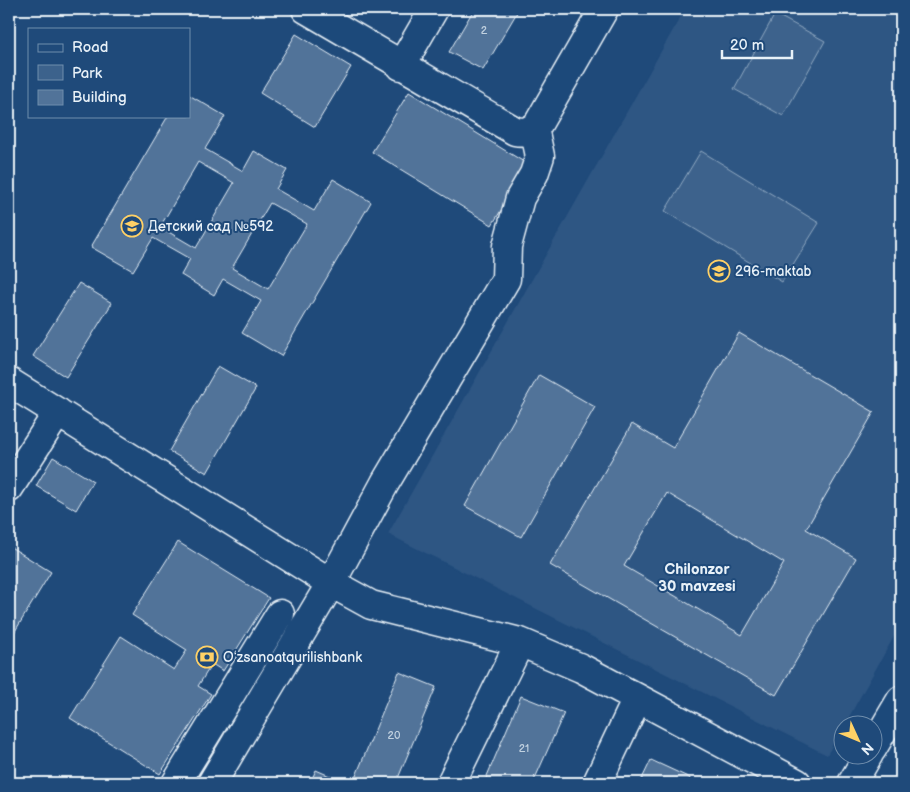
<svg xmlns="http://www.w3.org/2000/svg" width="910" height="792" font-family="'Balsamiq Sans',sans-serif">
	<rect width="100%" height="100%" fill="#1f4a7a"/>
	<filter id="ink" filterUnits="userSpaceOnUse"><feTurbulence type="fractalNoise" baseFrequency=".02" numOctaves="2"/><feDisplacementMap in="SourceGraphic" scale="10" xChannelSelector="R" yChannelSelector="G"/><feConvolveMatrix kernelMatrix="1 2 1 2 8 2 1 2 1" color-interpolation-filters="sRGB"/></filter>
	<g filter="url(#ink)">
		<path fill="#2e5683" d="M 685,9 L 901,9 L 901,624 L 845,724 L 842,724 L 842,728 L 827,755 L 388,534 Z"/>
		<path fill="#3c628c" stroke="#92aac2" d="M 775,14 L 825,41 L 783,116 L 734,89 Z
			M 701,151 L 819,223 L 782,282 L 665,211 Z"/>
		<path fill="#517399" stroke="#e8f1f8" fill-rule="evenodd" d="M 474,9 L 519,9 L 483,70 L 449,52 Z
			M 296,34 L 351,67 L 315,127 L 260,93 Z
			M 409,92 L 529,165 L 492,225 L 372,152 Z
			M 189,95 L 225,116 L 205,149 L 243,171 L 254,151 L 287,170 L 276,189 L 314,211 L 333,179 L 371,202 L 281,356 L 242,333 L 261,301 L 223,279 L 214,295 L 181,275 L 190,259 L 153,238 L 133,271 L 91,247 L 168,116 L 189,116 ZM 198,162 L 234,183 L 196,248 L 160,227 ZM 270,203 L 307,224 L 268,289 L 232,268 Z
			M 79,283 L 112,303 L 66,377 L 33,356 Z
			M 739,333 L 874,412 L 806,529 L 856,558 L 776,695 L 550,565 L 632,424 L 673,448 ZM 667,493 L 784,563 L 742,635 L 624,566 Z
			M 218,366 L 256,388 L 207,473 L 169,451 Z
			M 539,375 L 595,407 L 521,537 L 465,506 Z
			M 53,457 L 93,481 L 76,510 L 36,486 Z
			M 178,542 L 269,598 L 223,671 L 212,664 L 198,686 L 211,694 L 160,774 L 70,718 L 121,636 L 174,670 L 187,650 L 132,615 Z
			M 9,546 L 51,572 L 9,641 Z
			M 399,672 L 436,687 L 396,783 L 353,783 Z
			M 521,696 L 564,713 L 533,783 L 484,783 Z
			M 651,760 L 690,778 L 688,783 L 640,783 Z
			M 316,770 L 346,783 L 310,783 Z"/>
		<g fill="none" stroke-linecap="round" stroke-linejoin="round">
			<g stroke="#e8f1f8" stroke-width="31">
				<path id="minor" d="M 306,9 L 515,131 C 525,133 531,131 538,124 L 604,9
					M 401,66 L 434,9
					M 9,382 L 331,583 L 371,605 L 520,642 L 581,668 L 797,783
					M 9,488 L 58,412
					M 872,749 L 901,700
					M 176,783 L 280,614
					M 212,783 L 331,583 L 385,483 L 506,279 L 507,246 L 520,198 L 534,174 L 540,156 L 534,128
					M 451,783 L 520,642
					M 597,783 L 637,699
					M 852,783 L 869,754"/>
			</g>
			<use href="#minor" stroke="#1f4a7a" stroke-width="28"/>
		</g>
	</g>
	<defs>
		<g id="school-ring" transform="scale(1.125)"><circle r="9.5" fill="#1f4a7a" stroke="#ffd166" stroke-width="1.5"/><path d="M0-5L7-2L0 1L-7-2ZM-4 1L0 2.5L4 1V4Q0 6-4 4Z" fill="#ffd166"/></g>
		<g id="bank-ring" transform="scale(1.125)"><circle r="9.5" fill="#1f4a7a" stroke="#ffd166" stroke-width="1.5"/><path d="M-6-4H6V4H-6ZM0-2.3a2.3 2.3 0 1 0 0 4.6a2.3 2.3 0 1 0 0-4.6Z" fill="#ffd166"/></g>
	</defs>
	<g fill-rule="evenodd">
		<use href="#school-ring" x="132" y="226"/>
		<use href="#school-ring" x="719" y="271"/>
		<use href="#bank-ring" x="207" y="657"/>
	</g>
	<g text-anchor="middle" stroke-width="4" stroke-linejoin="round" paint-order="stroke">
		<g font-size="11" fill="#c2d2e0">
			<text x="484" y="34">2</text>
			<text x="394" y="739">20</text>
			<text x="524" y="752">21</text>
		</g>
		<g font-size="14" fill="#e8f1f8" stroke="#1f4a7a" text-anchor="start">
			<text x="148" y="231">Детcкий сад №592</text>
			<text x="735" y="276">296-maktab</text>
			<text x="223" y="662">Oʻzsanoatqurilishbank</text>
		</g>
		<g font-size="15" font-weight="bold" fill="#e8f1f8" stroke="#1f4a7a">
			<text x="697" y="574">Chilonzor<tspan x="697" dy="17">30 mavzesi</tspan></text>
		</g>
	</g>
	<rect width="910" height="792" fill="none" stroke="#1f4a7a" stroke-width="30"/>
	<rect x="15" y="15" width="880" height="762" fill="none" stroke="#e8f1f8" stroke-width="2" filter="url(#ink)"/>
	<rect x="28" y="28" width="162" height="90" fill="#1f4a7a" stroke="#6f8dac"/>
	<rect x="38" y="44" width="25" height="8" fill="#1f4a7a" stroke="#6f8dac"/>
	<text x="72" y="52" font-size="15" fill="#e8f1f8">Road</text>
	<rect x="38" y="65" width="25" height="15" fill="#3c628c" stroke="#6f8dac"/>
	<text x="72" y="78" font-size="15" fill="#e8f1f8">Park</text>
	<rect x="38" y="90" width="25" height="15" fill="#517399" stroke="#6f8dac"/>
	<text x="72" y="102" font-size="15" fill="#e8f1f8">Building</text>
	<g transform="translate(858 740) rotate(134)"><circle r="24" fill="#1f4a7a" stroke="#6f8dac"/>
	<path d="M0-4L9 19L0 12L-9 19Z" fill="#ffd166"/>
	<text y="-8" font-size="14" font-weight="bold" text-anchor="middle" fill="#e8f1f8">N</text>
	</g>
	<path d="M722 50v8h70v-8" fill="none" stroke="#e8f1f8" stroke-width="2.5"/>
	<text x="730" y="50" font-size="15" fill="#e8f1f8" stroke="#1f4a7a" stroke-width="4" paint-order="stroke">20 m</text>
</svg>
